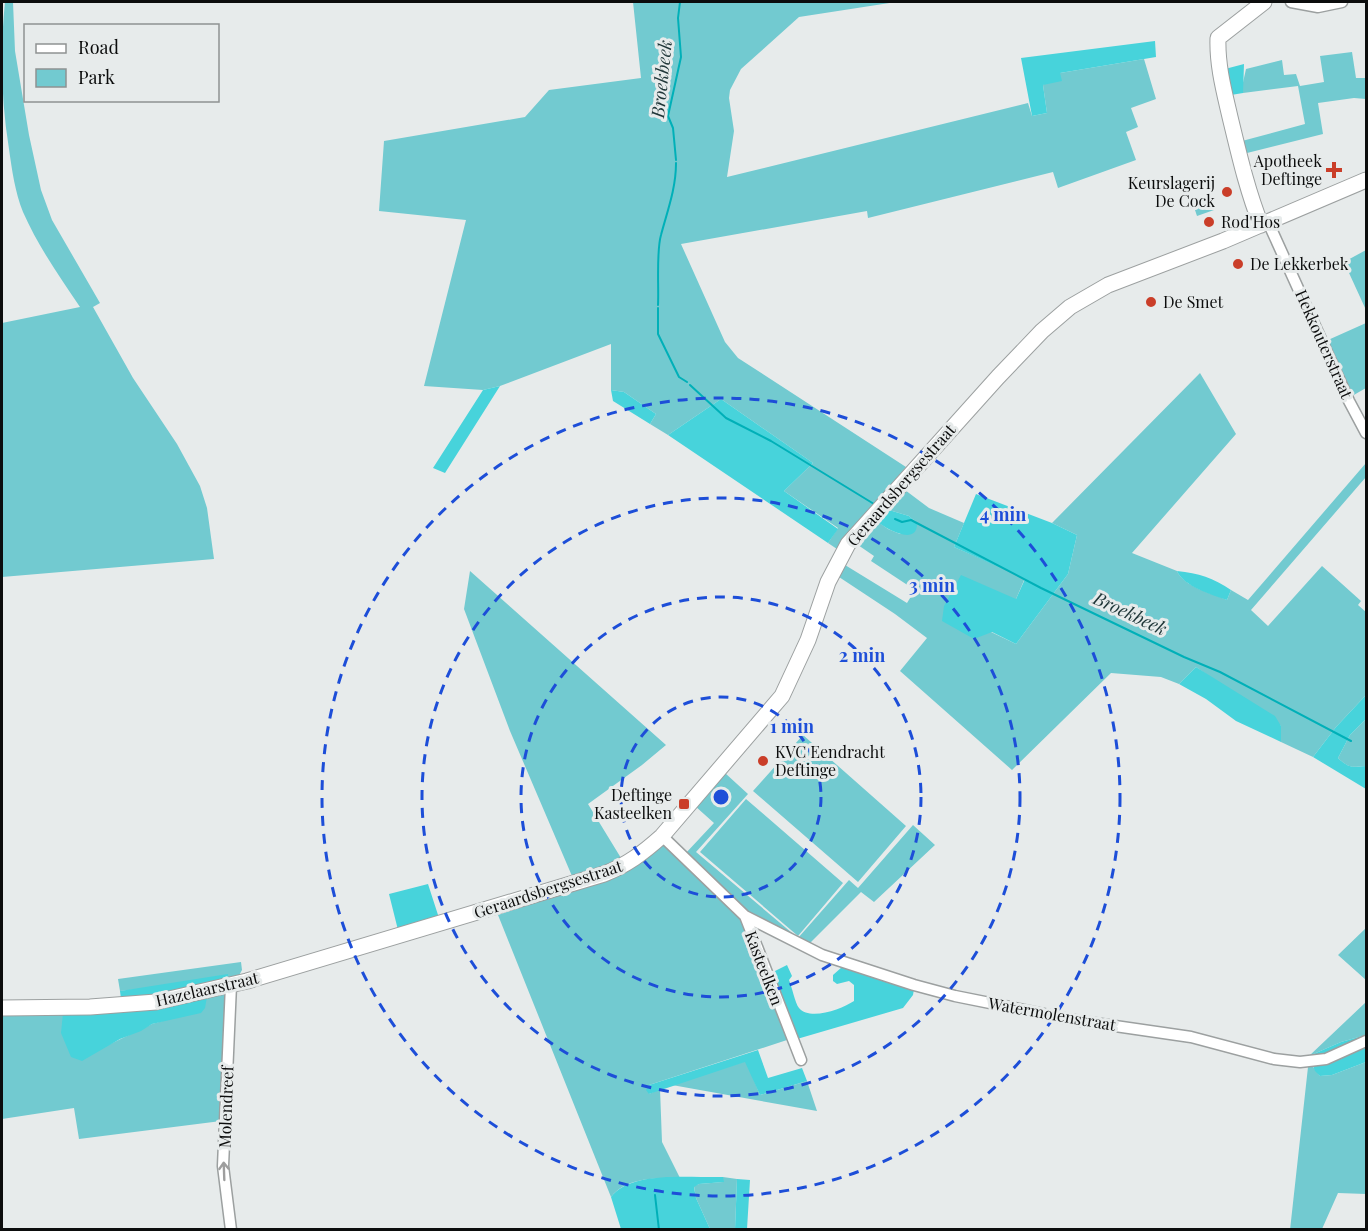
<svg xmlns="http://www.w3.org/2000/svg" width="1368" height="1231" font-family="'Playfair Display',serif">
	<rect width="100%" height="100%" fill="#e7ebeb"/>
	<path fill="#72cad0" d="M 5,2 L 13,2 L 15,51 L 29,135 L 41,190 L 52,220 L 100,303 L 93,307 L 133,378 L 177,444 L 200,486 L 207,508 L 214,559 L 2,577 L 2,323 L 80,307 C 59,276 38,246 23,212 C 15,192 12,170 9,149 C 1,99 0,51 5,2 Z
		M 633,2 L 896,2 L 799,17 L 741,69 L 730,90 L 729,98 L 734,131 L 727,177 L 1028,103 L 1032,116 L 1047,113 L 1043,85 L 1060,73 L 1144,59 L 1156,99 L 1131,108 L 1138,127 L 1126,132 L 1136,160 L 1058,188 L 1053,172 L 868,218 L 867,211 L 681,244 L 725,342 L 738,358 L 906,467 L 837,549 L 828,543 L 838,528 L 784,491 L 813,463 L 721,399 L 668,435 L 650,424 L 656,414 L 624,392 L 611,390 L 611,344 L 500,386 L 483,390 L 424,386 L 466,220 L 379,211 L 384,141 L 525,117 L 549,90 L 641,78 Z
		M 1352,52 L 1356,78 L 1366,78 L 1366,99 L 1354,98 L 1318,103 L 1323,134 L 1243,154 L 1242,141 L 1305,124 L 1298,86 L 1243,93 L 1242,87 L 1246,69 L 1282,60 L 1284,75 L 1296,74 L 1300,86 L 1324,82 L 1320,56 Z
		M 1209,195 L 1214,210 L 1197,216 L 1192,201 Z
		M 1366,250 L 1366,310 L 1344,262 Z
		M 1366,323 L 1366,388 L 1352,396 L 1328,340 Z
		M 1200,373 L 1236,434 L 1132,553 L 1177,571 C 1184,587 1212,593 1227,600 L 1231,590 L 1248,600 L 1366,463 L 1366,477 L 1251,610 L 1268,626 L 1322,566 L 1361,601 L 1358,605 L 1366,612 L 1366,695 L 1336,727 L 1313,757 L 1281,742 L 1281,726 L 1196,667 L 1179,684 L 1161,677 L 1111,673 L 1012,770 L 900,671 L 927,638 L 895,614 L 839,577 L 845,565 L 907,603 L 915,590 L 871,561 L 874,556 L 858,545 L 878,522 L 888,529 L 900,534 L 917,523 L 909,516 L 889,510 L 905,490 L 929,508 L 964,523 L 954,547 L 1025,578 L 1016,599 L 991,632 L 1016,644 L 1068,574 L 1077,535 L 1052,523 Z
		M 470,571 L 666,745 L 642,765 L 588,804 L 621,858 L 607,865 L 572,876 L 510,731 L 464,609 Z
		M 1366,719 L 1366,766 C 1351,767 1350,769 1338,758 L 1350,735 Z
		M 803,735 L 906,826 L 858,882 L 753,791 Z
		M 725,773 L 748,794 L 696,852 L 798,938 L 849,880 L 858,888 L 913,825 L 935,845 L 874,902 L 861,892 L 809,944 L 746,912 L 685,854 L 714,823 L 695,806 Z
		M 746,799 L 843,883 L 798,936 L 700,852 Z
		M 661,845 L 667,847 L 741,919 L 790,1039 L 649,1085 L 649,1094 L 660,1089 L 662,1142 L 680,1178 C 657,1178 626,1177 611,1197 L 498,915 L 623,873 L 648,858 Z
		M 1366,928 L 1366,980 L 1338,955 Z
		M 241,962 L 242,970 L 237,979 L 120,991 L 118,979 Z
		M 227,994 L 221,1121 L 79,1139 L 74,1108 L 2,1119 L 2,1014 L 63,1013 L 102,1048 L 152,1024 L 166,1020 L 207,997 Z
		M 1366,1002 L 1366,1035 L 1341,1042 L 1309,1056 Z
		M 746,1061 L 760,1095 L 807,1081 L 817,1111 L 672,1085 Z
		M 1366,1062 L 1366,1194 L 1338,1193 L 1322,1229 L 1290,1230 L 1308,1067 L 1313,1067 L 1320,1076 L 1332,1075 Z
		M 723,1177 L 737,1179 L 735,1229 L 710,1229 L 696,1198 L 694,1186 L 699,1184 L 723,1182 Z"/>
	<path fill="#47d3db" d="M 1155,41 L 1156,57 L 1060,73 L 1062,81 L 1043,85 L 1047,113 L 1032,116 L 1021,58 Z
		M 1244,64 L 1243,93 L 1231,95 L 1225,69 Z
		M 500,386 L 445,473 L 433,468 L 483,390 Z
		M 611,390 L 624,392 L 656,414 L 650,424 L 613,401 Z
		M 721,399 L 813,463 L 784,491 L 838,529 L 828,543 L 668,435 Z
		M 976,494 L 1052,523 L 1077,535 L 1068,574 L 1016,644 L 992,632 L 974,639 L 942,621 L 944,606 L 961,575 L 1016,599 L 1025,579 L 954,547 Z
		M 889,510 L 909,516 L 917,523 C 918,546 887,530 878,522 Z
		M 1177,571 C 1199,573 1213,578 1231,590 L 1227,600 C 1212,595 1183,586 1177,571 Z
		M 1196,667 L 1275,716 L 1281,726 L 1281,742 L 1236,721 L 1206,699 L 1179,684 Z
		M 1366,695 L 1366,719 L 1350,735 L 1338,758 C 1350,769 1352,767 1366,766 L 1366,789 L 1313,757 L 1336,727 Z
		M 428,884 L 439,918 L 398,930 L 389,894 Z
		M 787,965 L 792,976 L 789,980 C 792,987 795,1003 799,1008 C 810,1021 842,1009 854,1001 L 854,985 L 849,981 L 837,984 L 833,981 L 833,975 L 842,967 L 914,989 L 913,995 L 903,1008 L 797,1039 L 771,973 Z
		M 228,974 L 228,981 L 175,993 L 121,999 L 120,991 Z
		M 207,997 L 205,1008 L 201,1013 L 152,1024 L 141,1031 L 120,1039 L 82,1061 L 71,1057 L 61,1033 L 63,1013 Z
		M 1366,1035 L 1366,1062 L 1332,1075 L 1320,1076 L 1315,1071 L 1309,1056 L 1341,1042 Z
		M 758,1050 L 768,1078 L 802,1068 L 807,1081 L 760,1095 L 745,1062 L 649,1094 L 646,1090 L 649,1085 Z
		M 723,1177 L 724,1182 L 699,1184 L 694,1187 L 696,1198 L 710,1229 L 621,1229 L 611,1197 C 630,1170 692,1178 723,1177 Z
		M 737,1179 L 750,1180 L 747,1229 L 735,1229 Z"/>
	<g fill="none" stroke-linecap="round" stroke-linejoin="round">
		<path stroke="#00b0b8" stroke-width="2" d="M 676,160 L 673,128 L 668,116 L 681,57 L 678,18 L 680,2
			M 658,305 C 659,287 656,252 661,235 C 667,212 676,189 676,163
			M 658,308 L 658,334 L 679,377 L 687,382
			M 690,385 L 726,418 L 771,441 L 874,504
			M 895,519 L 902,522 L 911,520 L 1041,588 L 1184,657 L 1220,672 L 1351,741
			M 655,1195 L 659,1230"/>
		<g stroke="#9ca0a0" stroke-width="13">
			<path id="street" d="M 1291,2 L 1318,7 L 1342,2
				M 1268,222 L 1349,401 L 1366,433
				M 662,836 L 745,916 L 801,1060
				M 745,916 L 822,955 L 914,985 L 955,996 L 1074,1020 L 1191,1037 L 1274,1059 L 1300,1062 L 1326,1059 L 1366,1041
				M 231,1230 L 223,1166 L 231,985"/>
		</g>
		<g stroke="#9ca0a0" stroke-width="17">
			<path id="secondary" d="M 1261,225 C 1247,190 1239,154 1230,117 C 1224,91 1217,65 1218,38 L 1264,2
				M 2,1008 L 90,1007 L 156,1002 L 247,981 L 604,874 C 627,865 643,853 662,836 L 782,696 L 808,640 L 828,582 L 848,544 L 998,377 L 1042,331 L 1070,307 L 1108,285 L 1223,241 L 1366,180"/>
		</g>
		<use href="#street" stroke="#fff" stroke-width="10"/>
		<use href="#secondary" stroke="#fff" stroke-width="15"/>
	</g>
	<defs><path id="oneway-shaft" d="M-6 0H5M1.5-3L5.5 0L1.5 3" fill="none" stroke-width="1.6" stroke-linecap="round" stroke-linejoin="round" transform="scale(1.5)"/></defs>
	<use stroke="#9e9e9e" href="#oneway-shaft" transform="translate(224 1171) rotate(-92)"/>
	<g fill="none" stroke="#1d4ed8" stroke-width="3" stroke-dasharray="10 8">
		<circle cx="721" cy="797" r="100"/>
		<circle cx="721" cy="797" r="200"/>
		<circle cx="721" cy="797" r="299"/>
		<circle cx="721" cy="797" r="399"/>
	</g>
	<g fill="#ca3e29" stroke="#e7ebeb" stroke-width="2">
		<path d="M1331 161h6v6h6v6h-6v6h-6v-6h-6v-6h6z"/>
		<circle cx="1227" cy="192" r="6"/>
		<circle cx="1209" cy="222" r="6"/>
		<circle cx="1238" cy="264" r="6"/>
		<circle cx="1151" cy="302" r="6"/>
		<circle cx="763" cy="761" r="6"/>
		<rect x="678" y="798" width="12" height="12" rx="3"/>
	</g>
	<g text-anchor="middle" stroke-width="6" stroke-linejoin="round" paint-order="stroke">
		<g font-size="16" fill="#0c0d0d" stroke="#e7ebeb" text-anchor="start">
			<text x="1322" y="167" text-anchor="end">Apotheek<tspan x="1322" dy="18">Deftinge</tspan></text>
			<text x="1215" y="189" text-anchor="end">Keurslagerij<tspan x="1215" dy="18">De Cock</tspan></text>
			<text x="1221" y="228">Rod'Hos</text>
			<text x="1250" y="270">De Lekkerbek</text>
			<text x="1163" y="308">De Smet</text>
			<text x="775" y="758">KVC Eendracht<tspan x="775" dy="18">Deftinge</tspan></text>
			<text x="672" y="801" text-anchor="end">Deftinge<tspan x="672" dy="18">Kasteelken</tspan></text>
		</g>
		<g font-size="16" fill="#0c0d0d" stroke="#e7ebeb">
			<text transform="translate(1324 344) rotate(66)" y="6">Hekkouterstraat</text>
			<text transform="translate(901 485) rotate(-49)" y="6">Geraardsbergsestraat</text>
			<text transform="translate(548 889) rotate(-18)" y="6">Geraardsbergsestraat</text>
			<text transform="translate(764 968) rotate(69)" y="6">Kasteelken</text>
			<text transform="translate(207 989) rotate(-13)" y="6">Hazelaarstraat</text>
			<text transform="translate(1052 1014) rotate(10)" y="6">Watermolenstraat</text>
			<text transform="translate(226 1107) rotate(-88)" y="6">Molendreef</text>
		</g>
		<g font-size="18" font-style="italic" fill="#1f3638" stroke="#e7ebeb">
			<text transform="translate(662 79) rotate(-84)" y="6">Broekbeek</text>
			<text transform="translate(1130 614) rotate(25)" y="6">Broekbeek</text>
		</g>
	</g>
	<circle cx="721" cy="797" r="9" fill="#1d4ed8" stroke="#e7ebeb" stroke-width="3"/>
	<g font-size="18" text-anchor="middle" font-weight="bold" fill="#1d4ed8" stroke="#e7ebeb" stroke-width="6" stroke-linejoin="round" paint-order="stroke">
		<text x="1003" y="521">4 min</text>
		<text x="932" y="592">3 min</text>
		<text x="862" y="662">2 min</text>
		<text x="792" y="733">1 min</text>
	</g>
	<rect width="1368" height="1231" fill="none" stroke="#0c0d0d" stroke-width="6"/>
	<rect x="24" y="24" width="195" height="78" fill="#e7ebeb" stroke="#8f9292" stroke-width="1.5"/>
	<rect x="36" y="44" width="30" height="9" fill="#ffffff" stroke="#8f9292" stroke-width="1.5"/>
	<text x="78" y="54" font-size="18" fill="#0c0d0d">Road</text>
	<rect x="36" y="69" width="30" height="18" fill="#72cad0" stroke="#8f9292" stroke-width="1.5"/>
	<text x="78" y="84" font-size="18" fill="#0c0d0d">Park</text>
</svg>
